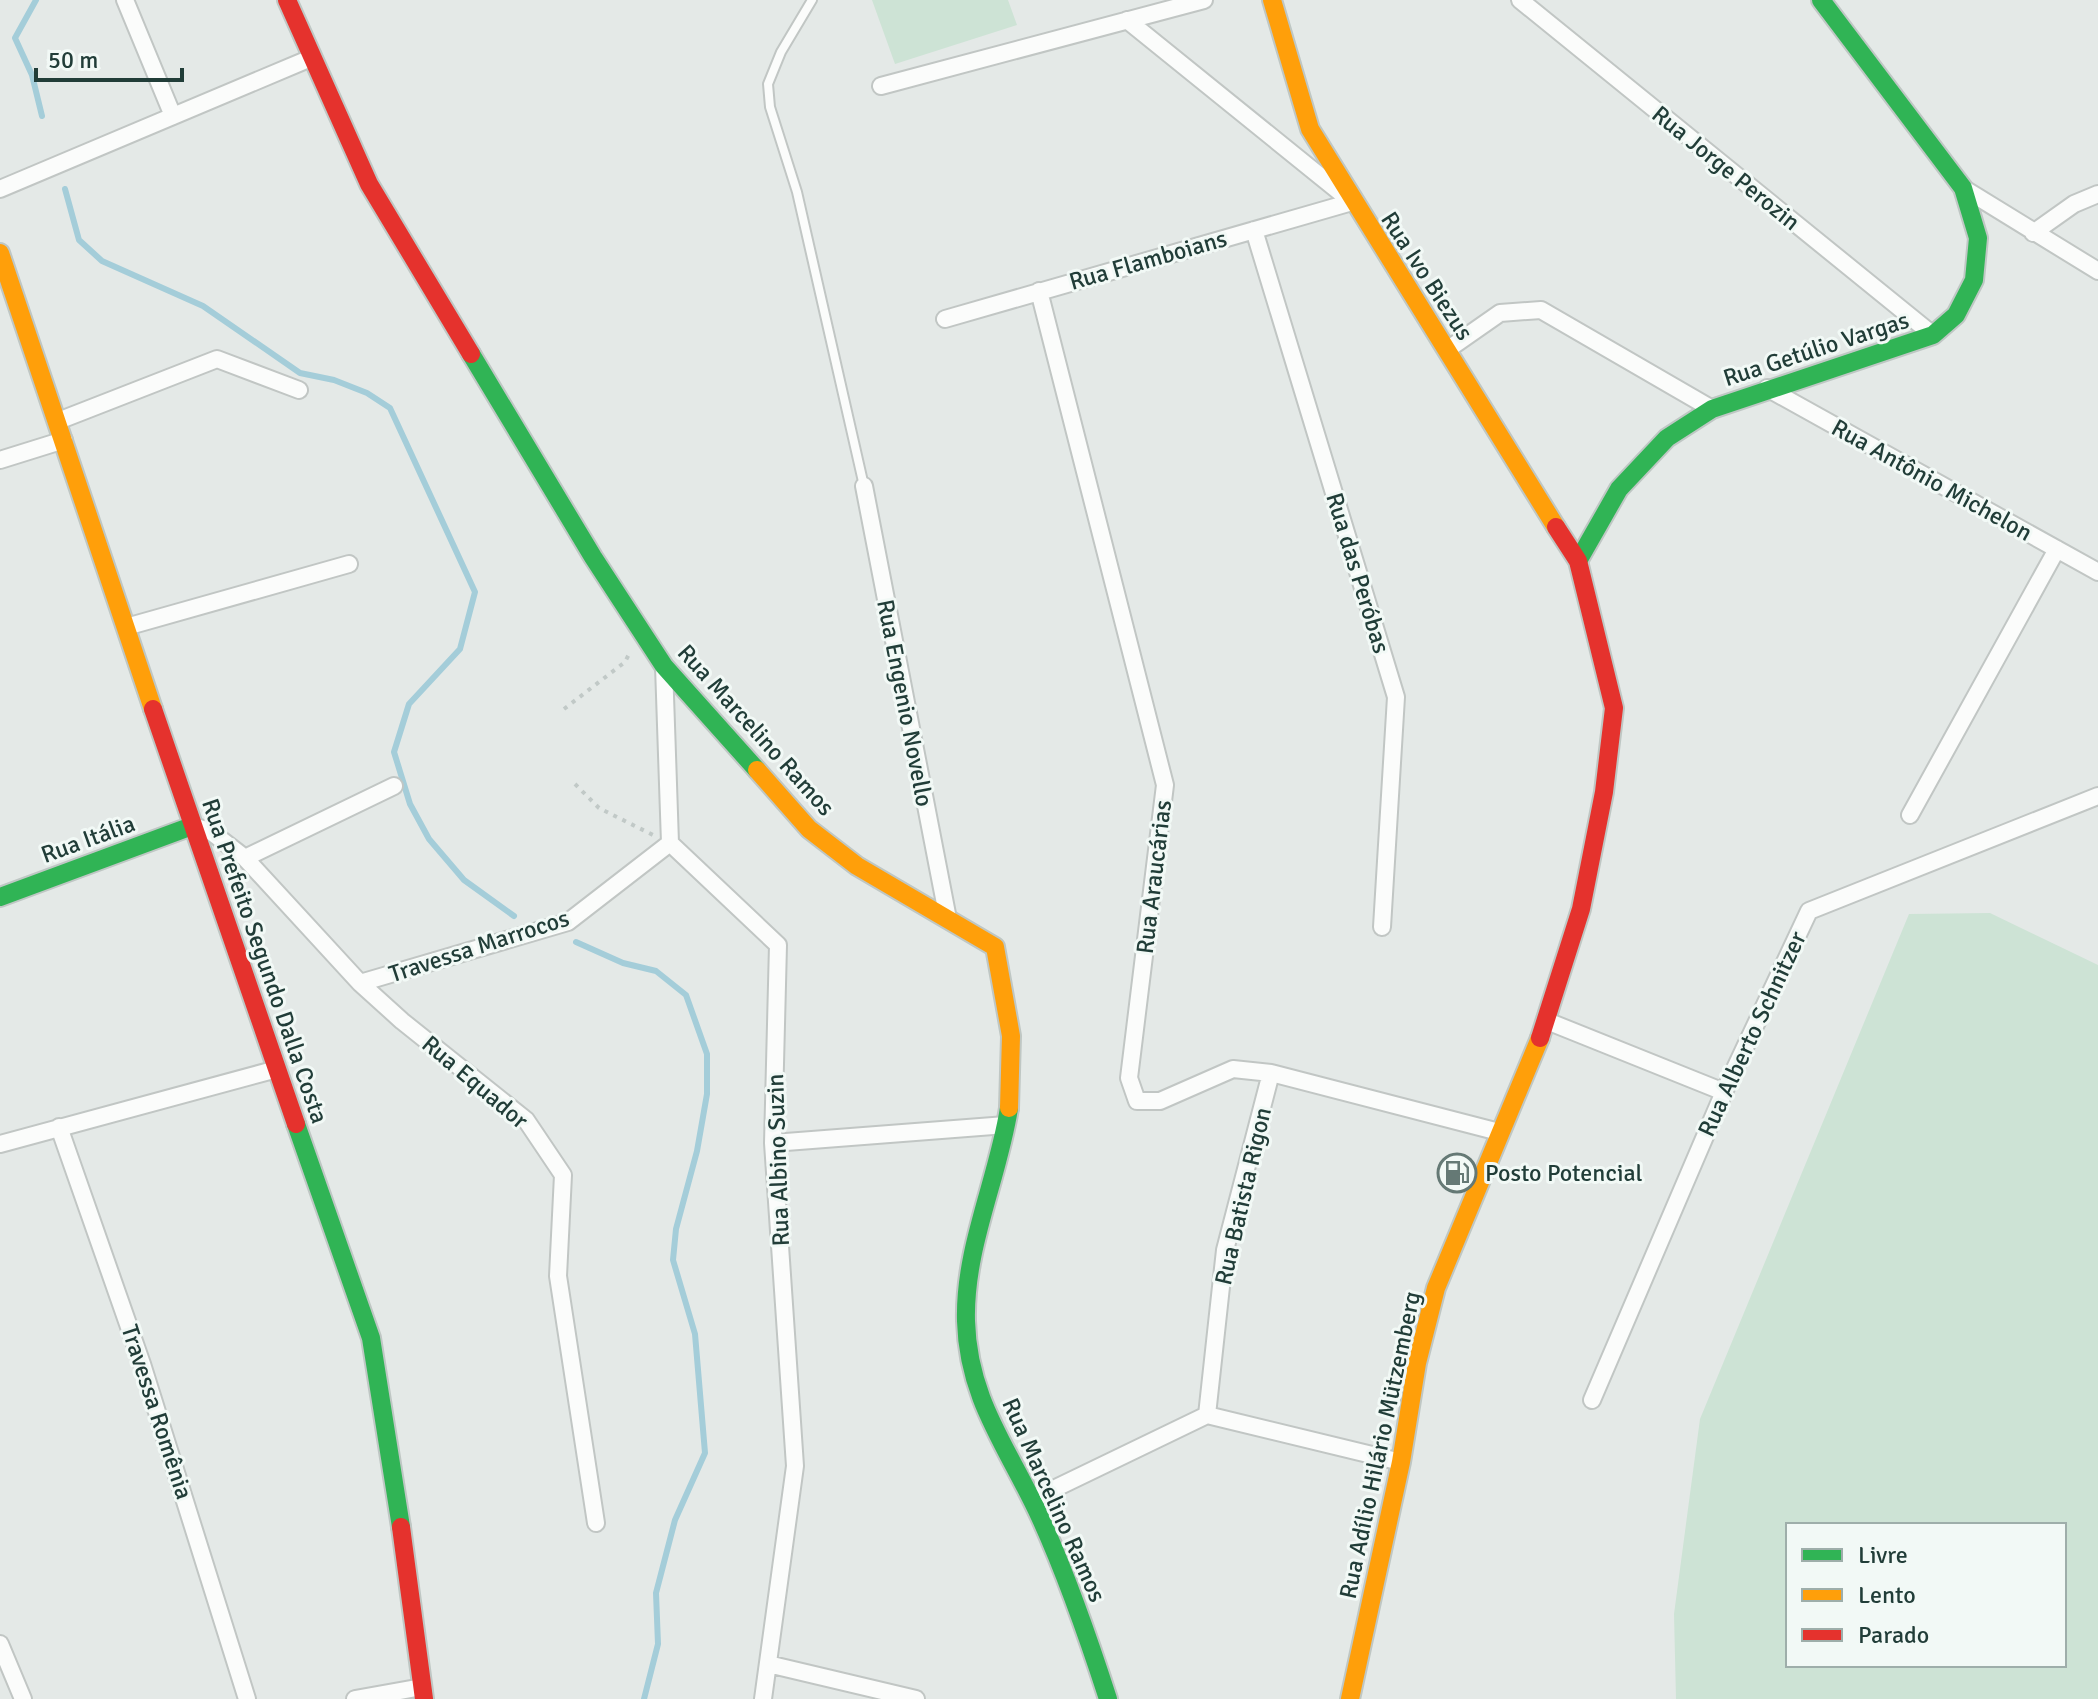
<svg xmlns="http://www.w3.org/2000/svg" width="2098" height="1699" font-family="Signika,sans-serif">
	<rect width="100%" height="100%" fill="#e4e9e7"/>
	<path fill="#cde3d5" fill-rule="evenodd" d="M 872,0 L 1008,0 L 1017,25 L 895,64 Z
		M 1990,913 L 2098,965 L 2098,1699 L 1676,1699 L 1674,1614 L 1700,1419 L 1909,914 ZM 2064,1525 L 2064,1665 L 1788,1665 L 1788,1525 Z"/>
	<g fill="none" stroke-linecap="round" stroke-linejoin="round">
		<path stroke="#a4cdd9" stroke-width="6" d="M 36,0 L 15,38 L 32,75 L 42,116
			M 65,189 L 79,240 L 102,261 L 203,306 L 300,373 L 334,380 L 367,393 L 390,408 L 475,592 L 460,649 L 409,704 L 394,752 L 410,804 L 429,839 L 464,880 L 514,916
			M 576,942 L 623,963 L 656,971 L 686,995 L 707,1054 L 707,1094 L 697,1151 L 676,1229 L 673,1260 L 695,1334 L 705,1453 L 675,1520 L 656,1593 L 658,1644 L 644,1699"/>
		<g stroke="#c1c6c4" stroke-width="12">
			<path id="lane" d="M 812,0 L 781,52 L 768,84 L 770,107 L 797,192 L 864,486"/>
		</g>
		<g stroke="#c1c6c4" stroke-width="20">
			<path id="street" d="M 125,0 L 173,116
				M 1520,0 L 1933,335
				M 1127,20 L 1341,193
				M 881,86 L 1204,0
				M 1963,188 L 2098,271
				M 0,189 L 311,58
				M 1254,230 L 1396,697 L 1382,927
				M 2033,233 L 2074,204 L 2098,194
				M 1039,291 L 1165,785 L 1129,1078 L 1137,1101 L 1160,1101 L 1233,1069 L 1271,1073 L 1499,1132
				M 945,319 L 1352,202
				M 1447,350 L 1500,313 L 1541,310 L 1712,409
				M 1767,388 L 2098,572
				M 58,421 L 217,359 L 299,390
				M 0,460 L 64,440
				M 864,486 L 948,919
				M 126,627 L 349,564
				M 664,666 L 670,843 L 778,945 L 773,1143 L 795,1466 L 763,1699
				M 1910,815 L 2057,549
				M 192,826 L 210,831 L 245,858 L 360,983 L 402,1021 L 526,1120 L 563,1175 L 558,1276 L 596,1523
				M 245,858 L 394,786
				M 360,983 L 568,922 L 670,843
				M 1547,1021 L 1724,1092
				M 59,1127 L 142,1364 L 247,1699
				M 773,1143 L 1006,1125
				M 0,1144 L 277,1069
				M 1592,1400 L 1724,1092 L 1809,911 L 2098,796
				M 1207,1415 L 1225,1250 L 1271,1073
				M 1033,1499 L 1207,1415 L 1401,1462
				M 0,1644 L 23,1699
				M 768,1664 L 916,1699
				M 355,1699 L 422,1687"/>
		</g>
		<g stroke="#bfc7c4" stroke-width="22">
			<path id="fast" d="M 471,354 L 593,557 L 664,666 L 757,770
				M 1578,561 L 1619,489 L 1667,438 L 1712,409 L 1933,335 L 1956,315 L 1974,280 L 1978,238 L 1963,188 L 1821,0
				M 0,897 L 192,826
				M 1009,1108 C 998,1179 964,1248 966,1321 C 968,1400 1009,1449 1040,1517 C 1067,1576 1088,1637 1108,1699
				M 296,1124 L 371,1338 L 401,1527"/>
		</g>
		<g stroke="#bfc7c4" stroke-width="22">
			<path id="slow" d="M 1272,0 L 1310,129 L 1556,527
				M 0,253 L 153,709
				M 757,770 L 809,829 L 857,866 L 995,947 L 1011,1036 L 1009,1108
				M 1350,1699 L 1401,1462 L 1417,1363 L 1436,1288 L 1540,1038"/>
		</g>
		<g stroke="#bfc7c4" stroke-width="22">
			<path id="jam" d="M 287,0 L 369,184 L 471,354
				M 153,709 L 296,1124
				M 1540,1038 L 1581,909 L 1604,792 L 1614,708 L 1578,561 L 1556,527
				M 401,1527 L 424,1699"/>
		</g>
		<path stroke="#c1c9c7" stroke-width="4" stroke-dasharray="4 6" stroke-linecap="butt" d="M 564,709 L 625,662 L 630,652
			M 575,784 L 599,808 L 653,835"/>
		<use href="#lane" stroke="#fbfcfb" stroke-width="8"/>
		<use href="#street" stroke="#fbfcfb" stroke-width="16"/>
		<use href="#fast" stroke="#30b455" stroke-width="18"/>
		<use href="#slow" stroke="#ff9f0a" stroke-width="18"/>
		<use href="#jam" stroke="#e5322d" stroke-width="18"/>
	</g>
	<defs>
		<g id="fuel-ring" transform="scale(2)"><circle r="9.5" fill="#f2f9f6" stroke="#657975" stroke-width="1.5"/><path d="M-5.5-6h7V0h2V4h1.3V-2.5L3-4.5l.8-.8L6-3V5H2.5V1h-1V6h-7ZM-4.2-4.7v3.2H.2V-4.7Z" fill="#657975"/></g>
	</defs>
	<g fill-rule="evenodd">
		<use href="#fuel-ring" x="1457" y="1173"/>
	</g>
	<g text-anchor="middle" stroke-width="6" stroke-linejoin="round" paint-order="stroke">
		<g font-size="24" fill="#213d38" stroke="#f2f9f6">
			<text transform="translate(1726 168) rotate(39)" y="8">Rua Jorge Perozin</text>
			<text transform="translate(1148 260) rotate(-16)" y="8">Rua Flamboians</text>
			<text transform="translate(1427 276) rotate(57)" y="8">Rua Ivo Biezus</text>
			<text transform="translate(1816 349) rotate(-18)" y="8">Rua Getúlio Vargas</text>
			<text transform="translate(1932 480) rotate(29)" y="8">Rua Antônio Michelon</text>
			<text transform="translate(1358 573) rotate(73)" y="8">Rua das Peróbas</text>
			<text transform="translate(905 703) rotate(79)" y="8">Rua Engenio Novello</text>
			<text transform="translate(756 730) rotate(48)" y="8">Rua Marcelino Ramos</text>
			<text transform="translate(88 839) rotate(-20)" y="8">Rua Itália</text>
			<text transform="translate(1154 877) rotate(-83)" y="8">Rua Araucárias</text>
			<text transform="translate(479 946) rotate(-18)" y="8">Travessa Marrocos</text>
			<text transform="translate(265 961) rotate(71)" y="8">Rua Prefeito Segundo Dalla Costa</text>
			<text transform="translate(1752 1034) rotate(-65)" y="8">Rua Alberto Schnitzer</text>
			<text transform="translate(475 1082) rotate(40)" y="8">Rua Equador</text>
			<text transform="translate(778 1160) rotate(-92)" y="8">Rua Albino Suzin</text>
			<text transform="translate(1243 1196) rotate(-77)" y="8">Rua Batista Rigon</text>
			<text transform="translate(157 1412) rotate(72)" y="8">Travessa Romênia</text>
			<text transform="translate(1380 1445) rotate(-78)" y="8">Rua Adílio Hilário Mützemberg</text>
			<text transform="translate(1054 1500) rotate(66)" y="8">Rua Marcelino Ramos</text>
		</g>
		<g font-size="24" fill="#213d38" stroke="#f2f9f6" text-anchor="start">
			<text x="1485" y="1181">Posto Potencial</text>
		</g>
	</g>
	<rect x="1786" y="1523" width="280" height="144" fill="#f2f9f6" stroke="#9eaeaa" stroke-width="2"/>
	<rect x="1802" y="1549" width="40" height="12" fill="#30b455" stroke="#9eaeaa" stroke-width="2"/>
	<text x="1858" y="1563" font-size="24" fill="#213d38">Livre</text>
	<rect x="1802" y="1589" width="40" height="12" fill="#ff9f0a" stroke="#9eaeaa" stroke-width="2"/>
	<text x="1858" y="1603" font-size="24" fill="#213d38">Lento</text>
	<rect x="1802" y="1629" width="40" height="12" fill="#e5322d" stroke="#9eaeaa" stroke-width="2"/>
	<text x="1858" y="1643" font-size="24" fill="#213d38">Parado</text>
	<path d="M36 68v12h146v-12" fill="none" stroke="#213d38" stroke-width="4"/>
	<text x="48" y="68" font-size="24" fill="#213d38" stroke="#f2f9f6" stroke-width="6" paint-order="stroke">50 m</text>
</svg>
